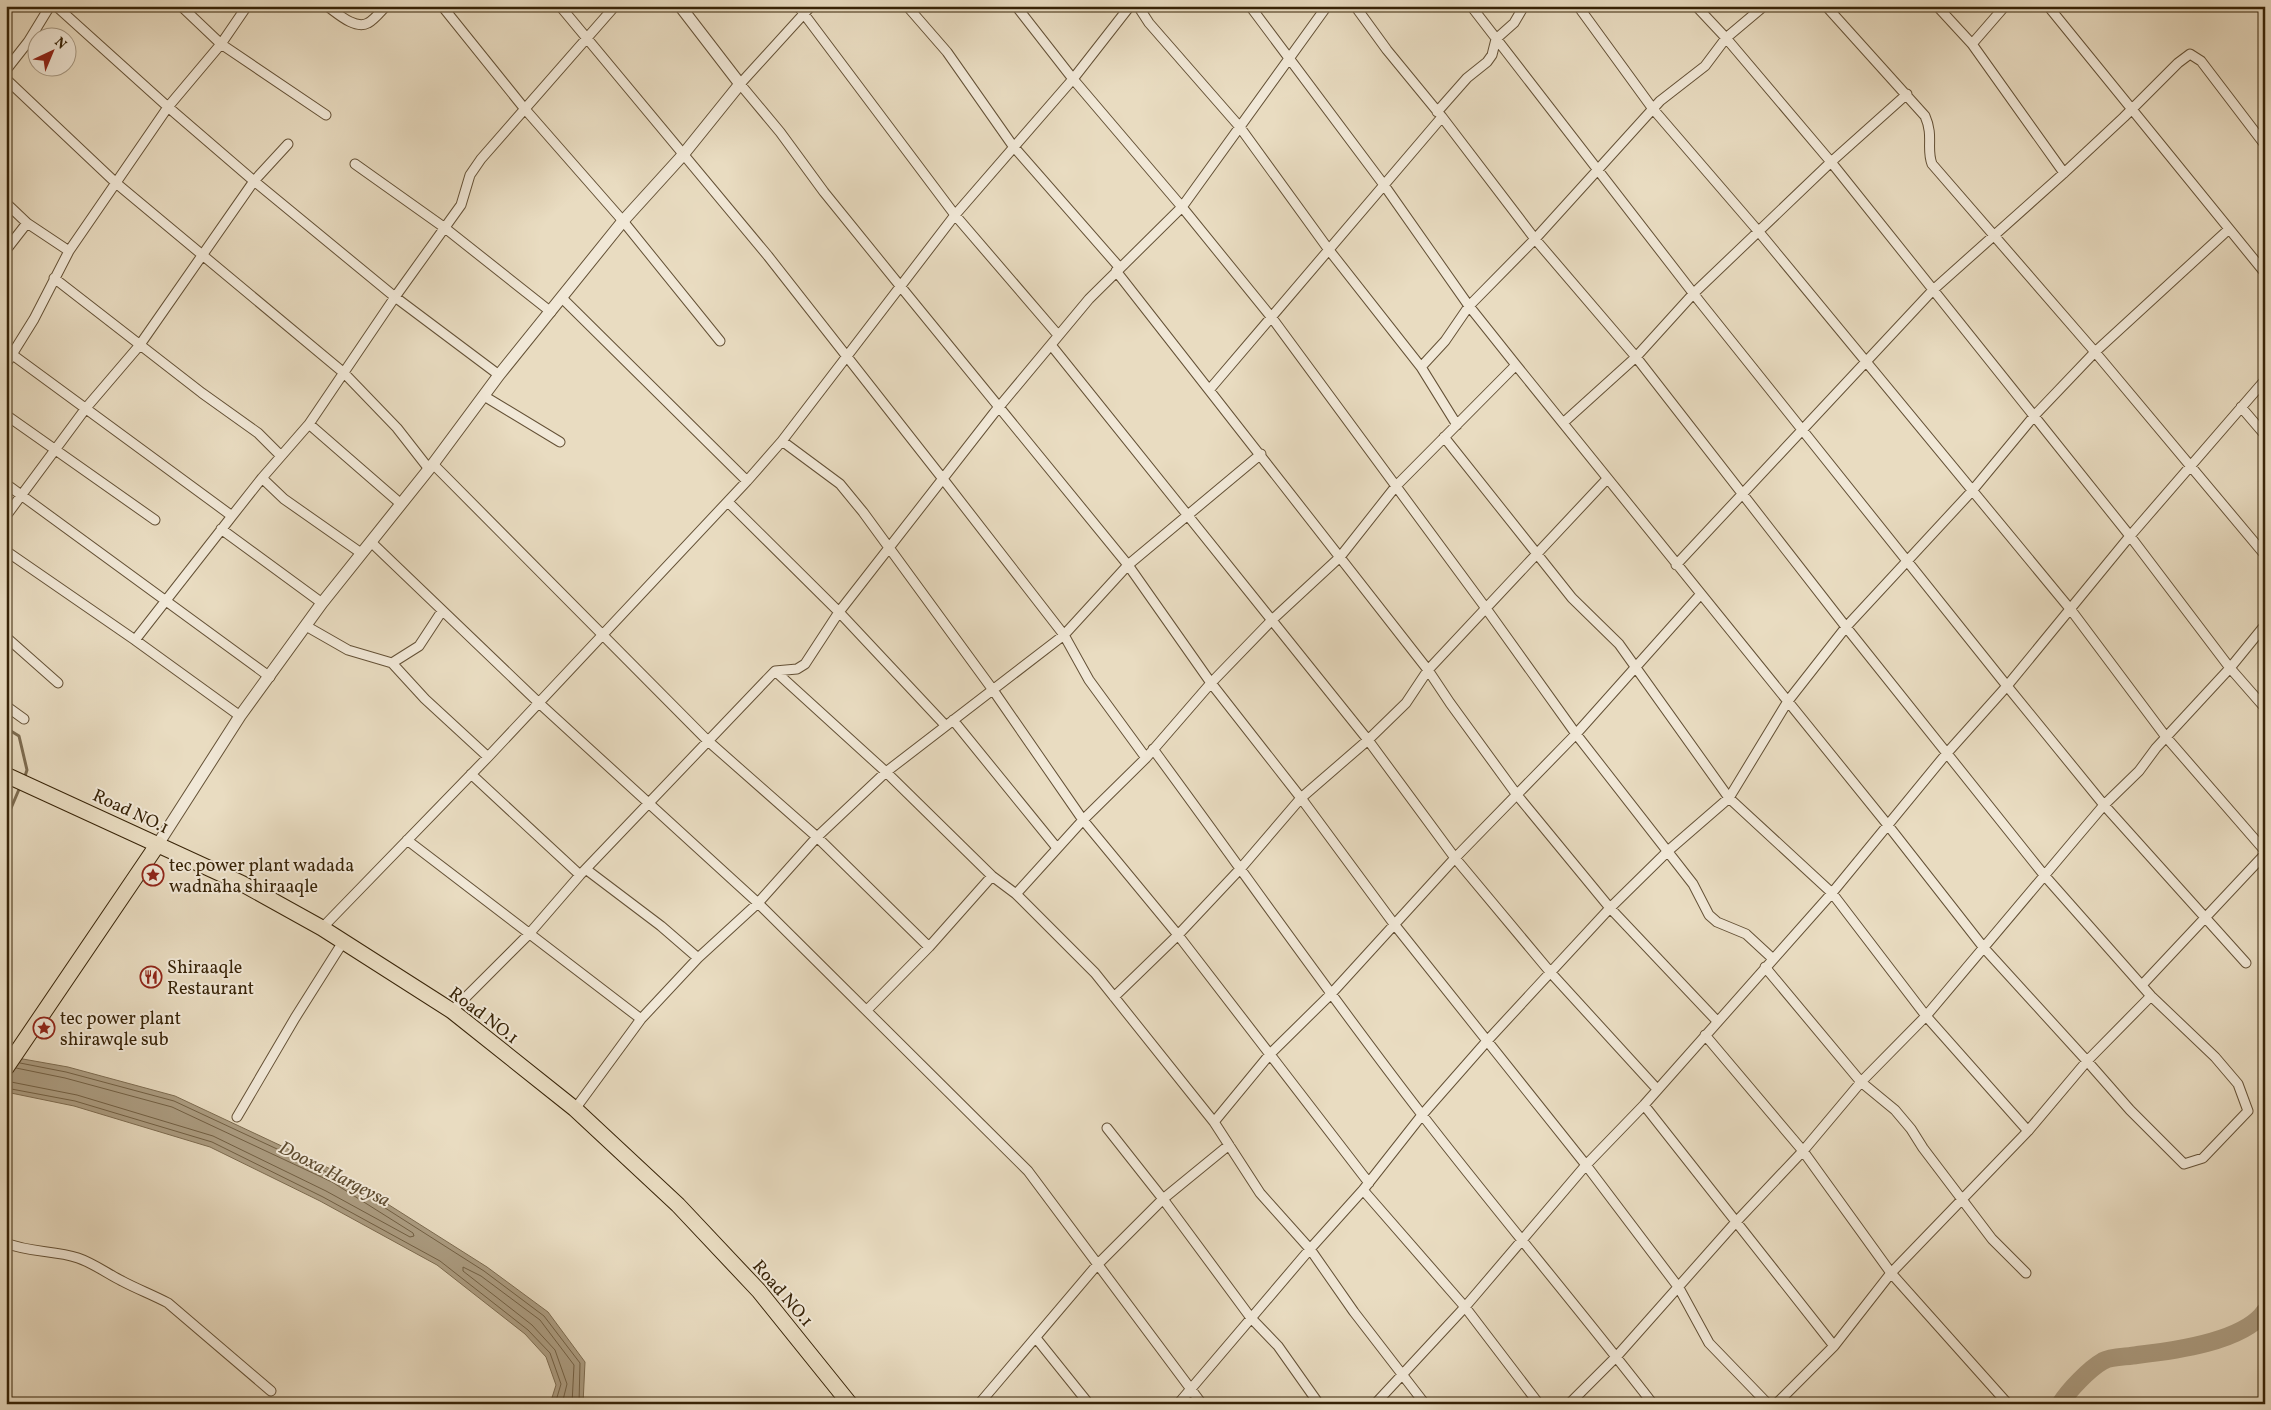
<svg xmlns="http://www.w3.org/2000/svg" width="2271" height="1410" font-family="Vollkorn,serif">
	<rect width="100%" height="100%" fill="#e9dcc1"/>
	<filter id="stains"><feTurbulence type="fractalNoise" baseFrequency=".004" numOctaves="4"/><feColorMatrix values="0 0 0 0 .2 0 0 0 0 .09 0 0 0 0 .02 0 0 0 .5 -.17"/></filter>
	<radialGradient id="worn" r=".72"><stop offset=".6" stop-color="#630" stop-opacity="0"/><stop offset="1" stop-color="#630" stop-opacity=".3"/></radialGradient>
	<path fill="#ac9d82" stroke="#7d6c51" d="M 6,1056 L 68,1067 L 175,1096 L 337,1172 L 487,1267 L 548,1312 L 585,1362 L 583,1404 L 550,1404 L 556,1385 L 546,1357 L 525,1334 L 437,1265 L 320,1201 L 210,1147 L 74,1106 L 6,1092 Z"/>
	<g fill="none" stroke-linecap="round" stroke-linejoin="round">
		<path stroke="#726044" stroke-width="1" d="M 20,1063 L 66,1072 L 174,1101 L 335,1176 L 484,1271 L 544,1316 L 580,1363 L 579,1404
			M 6,1081 L 77,1095 L 213,1136 L 326,1191 L 410,1237 L 414,1236 L 413,1233 L 332,1182 L 172,1107 L 65,1078 L 16,1068
			M 6,1088 L 75,1101 L 212,1142 L 323,1197 L 440,1261 L 528,1330 L 550,1353 L 561,1384 L 555,1404
			M 562,1404 L 567,1384 L 555,1350 L 532,1325 L 463,1271 L 463,1267 L 481,1276 L 540,1320 L 574,1365 L 572,1404"/>
		<path stroke="#7d6c51" stroke-width="3" d="M 6,728 L 19,736 L 27,770 L 24,779
			M 6,820 L 20,787"/>
		<path stroke="#ac9d82" stroke-width="18" d="M 2060,1404 C 2069,1390 2089,1369 2103,1361 C 2111,1356 2128,1357 2137,1355 C 2173,1351 2244,1342 2265,1311"/>
		<g stroke="#645136" stroke-width="11">
			<path id="minor" d="M 56,6 L 168,107 L 254,181 L 395,297 L 499,375
				M 181,6 L 221,44 L 326,115
				M 327,6 C 337,13 355,30 368,23 C 374,20 381,11 386,6
				M 442,6 L 524,108 L 623,221 L 720,341
				M 560,6 L 768,256 L 943,479 L 1064,635 L 1089,680 L 1146,758
				M 798,6 L 955,215 L 1058,335
				M 811,6 L 740,84 L 780,132 L 824,192 L 901,287 L 1128,565 L 1211,683 L 1301,798 L 1394,924 L 1586,1165 L 1679,1288 L 1709,1343 L 1768,1404
				M 907,6 L 947,52 L 1013,146 L 1120,268
				M 1016,6 L 1073,79 L 1182,207 L 1272,318 L 1485,607 L 1576,734 L 1693,884 L 1709,915 L 1717,922 L 1746,934 L 1772,958
				M 1138,6 L 1149,23 L 1239,126 L 1329,250 L 1421,367 L 1457,425
				M 1250,6 L 1384,185 L 1469,306 L 1516,365 L 1887,824 L 1984,948 L 2087,1061 L 2028,1131 L 1891,1273 L 1834,1346 L 1776,1404
				M 1355,6 L 1387,50 L 1442,117 L 1535,239 L 1636,357 L 1846,627 L 2044,875 L 2151,996 L 2215,1057 L 2238,1084 L 2248,1111 L 2203,1158 L 2184,1164 L 2130,1110 L 2087,1061 L 2151,996
				M 1471,6 L 1700,302 L 2007,686 L 2104,805 L 2246,963
				M 1578,6 L 1653,109 L 1759,232 L 2071,610 L 2166,737 L 2265,851
				M 1696,6 L 1726,38 L 1831,162 L 2130,536 L 2230,668 L 2265,708
				M 1826,6 L 1925,116 C 1934,136 1926,149 1932,164 L 2095,352 L 2265,555
				M 1937,6 L 1972,44 L 2064,173
				M 2048,6 L 2265,273
				M 1972,44 L 2005,6
				M 6,70 L 28,42 L 50,6
				M 6,79 L 116,183 L 344,373 L 397,428 L 429,469
				M 1437,112 L 1467,78 L 1487,62 L 1492,55 L 1496,39 L 1514,23 L 1524,6
				M 355,164 L 445,228 L 551,312
				M 6,203 L 27,223 L 69,251
				M 6,250 L 27,223
				M 1116,271 L 1428,670 L 1450,703 L 1517,795 L 1610,908 L 1717,1021
				M 54,278 L 202,393 L 258,433 L 280,455
				M 562,298 L 747,481
				M 1051,345 L 1368,740 L 1455,858 L 1551,973 L 1657,1089
				M 6,350 L 232,516 L 135,640
				M 6,364 L 34,319 L 69,251 L 168,107 L 221,44 L 247,6
				M 1421,367 L 1445,341 L 1469,306 L 1535,239 L 1660,101 L 1705,66 L 1726,38 L 1764,6
				M 1210,389 L 1442,117
				M 484,396 L 560,442
				M 2241,407 L 2265,435
				M 6,415 L 155,520
				M 1563,423 L 1636,357 L 1694,293 L 1831,162 L 1907,94
				M 309,424 L 401,504
				M 1444,437 L 1572,598 L 1619,644 L 1729,798 L 1832,893 L 1926,1016 L 2028,1131
				M 782,441 L 840,484 L 863,512 L 993,690 L 1083,820 L 1178,935 L 1369,1183
				M 433,464 L 708,741 L 817,837 L 929,947
				M 6,484 L 270,677
				M 728,502 L 839,612 L 945,725
				M 6,516 L 86,408 L 139,346 L 254,181 L 288,144
				M 232,516 L 262,478
				M 221,529 L 322,603
				M 371,542 L 539,703 L 758,903 L 1028,1171 L 1202,1404
				M 6,551 L 135,640 L 240,716
				M 361,553 L 284,499 L 262,478 L 309,424 L 395,297 L 461,205 L 470,175 L 481,159 L 615,6
				M 1676,565 L 1933,290 L 2064,173 L 2124,117 L 2178,63 L 2190,54 L 2201,61 L 2265,145
				M 306,626 L 348,650 L 392,663 L 425,699 L 488,757
				M 6,637 L 58,683
				M 392,663 L 419,646 L 442,611
				M 775,671 L 886,772 L 992,876 L 1016,894 L 1095,973 L 1214,1122 L 1260,1193 L 1310,1249 L 1354,1312 L 1425,1404
				M 6,706 L 24,719
				M 953,720 L 1057,848
				M 1153,749 C 1243,871 1330,996 1423,1116 C 1498,1213 1578,1307 1653,1404
				M 471,774 L 580,875
				M 407,840 L 641,1019
				M 587,870 L 661,926 L 698,958
				M 1016,894 L 1083,820 L 1146,758 L 1211,683 L 1273,619 L 1340,557 L 1396,486 L 1516,365
				M 322,928 L 488,757 L 747,481 L 782,441 L 955,215 L 1073,79 L 1130,6
				M 1765,967 L 1861,1082 L 1895,1110 L 1911,1129 L 1923,1148 L 1992,1239 L 2026,1273
				M 2142,985 L 2265,854
				M 1114,997 L 1178,935 L 1241,868 L 1301,798 L 1368,740 L 1406,703 L 1428,670 L 1607,479
				M 867,1010 L 929,947 L 992,876
				M 452,1011 L 529,934 L 580,875 L 775,671 L 797,669 L 805,664 L 839,612 L 994,413 L 1089,299 L 1182,207 L 1327,6
				M 1705,1035 L 1803,1151 L 1891,1273 L 2008,1404
				M 1644,1105 L 1834,1346
				M 575,1109 L 641,1019 L 698,958 L 758,903 L 817,837 L 886,772 L 1064,635 L 1128,565 L 1261,454
				M 237,1117 L 295,1018 L 343,942
				M 1214,1122 L 1270,1054 L 1331,994 L 1455,858 L 1576,734 L 1700,595
				M 1107,1128 L 1163,1199 L 1251,1318 L 1278,1346 L 1319,1404
				M 1363,1190 L 1465,1307 L 1539,1404
				M 6,1243 C 30,1253 54,1250 78,1258 C 93,1263 108,1274 122,1281 C 137,1289 153,1295 168,1303 L 271,1391
				M 1036,1338 L 1089,1404
				M 979,1404 L 1097,1265 L 1163,1199 L 1229,1145
				M 1178,1404 L 1310,1249 L 1363,1190 L 1422,1115 L 1487,1041 L 1610,908 L 1669,850 L 1729,798 L 1788,701 L 1846,627 L 1972,491 L 2034,416 L 2095,352 L 2229,229
				M 1375,1404 L 1465,1307 L 1586,1165 L 1644,1105 L 1832,893 L 1947,753 L 2007,686 L 2130,536 L 2265,380
				M 1569,1404 L 1617,1356 L 1735,1223 L 1803,1151 L 1861,1082 L 1926,1016 L 2076,838 L 2104,805 L 2139,771 L 2156,748 L 2230,668 L 2265,625"/>
		</g>
		<g stroke="#645136" stroke-width="13">
			<path id="tertiary" d="M 158,844 L 240,716 L 322,603 L 433,464 L 499,375 L 623,221 L 682,156 L 740,84 L 680,6"/>
		</g>
		<g stroke="#372307" stroke-width="17">
			<path id="trunk" d="M 6,775 L 241,883 L 322,928 L 452,1011 L 575,1109 L 678,1205 L 759,1291 L 850,1404
				M 6,1068 L 158,844"/>
		</g>
		<use href="#minor" stroke="#f1e8d7" stroke-width="9"/>
		<use href="#tertiary" stroke="#f1e8d7" stroke-width="11"/>
		<use href="#trunk" stroke="#e9dcc1" stroke-width="15"/>
	</g>
	<defs>
		<g id="sight-ring" transform="scale(1.125)"><circle r="9.5" fill="#f1e8d7" stroke="#8f2418" stroke-width="1.5"/><path d="M0-6L1.8-2.2L6-1.7L2.9 1.2L3.7 5.4L0 3.3L-3.7 5.4L-2.9 1.2L-6-1.7L-1.8-2.2Z" fill="#8f2418"/></g>
		<g id="restaurant-ring" transform="scale(1.125)"><circle r="9.5" fill="#f1e8d7" stroke="#8f2418" stroke-width="1.5"/><path d="M-5-6h1v4h1v-4h1v4h1v-4h1v5L-1.5 .5V6h-2V.5L-5-1ZM5-6V6H3V1.5H1.5Q1.5-4 5-6Z" fill="#8f2418"/></g>
	</defs>
	<g fill-rule="evenodd">
		<use href="#sight-ring" x="153" y="875"/>
		<use href="#restaurant-ring" x="151" y="977"/>
		<use href="#sight-ring" x="44" y="1028"/>
	</g>
	<g text-anchor="middle" stroke-width="4" stroke-linejoin="round" paint-order="stroke">
		<g font-size="18" fill="#372307" stroke="#f1e8d7">
			<text transform="translate(131 811) rotate(25)" y="6">Road NO.1</text>
			<text transform="translate(484 1015) rotate(37)" y="6">Road NO.1</text>
			<text transform="translate(783 1293) rotate(49)" y="6">Road NO.1</text>
		</g>
		<g font-size="18" fill="#372307" stroke="#f1e8d7" text-anchor="start">
			<text x="169" y="871">tec power plant wadada<tspan x="169" dy="21">wadnaha shiraaqle</tspan></text>
			<text x="167" y="973">Shiraaqle<tspan x="167" dy="21">Restaurant</tspan></text>
			<text x="60" y="1024">tec power plant<tspan x="60" dy="21">shirawqle sub</tspan></text>
		</g>
		<g font-size="19" font-style="italic" fill="#604e32" stroke="#f1e8d7">
			<text transform="translate(335 1173) rotate(27)" y="7">Dooxa Hargeysa</text>
		</g>
	</g>
	<rect width="2271" height="1410" fill="none" stroke="#e9dcc1" stroke-width="25"/>
	<rect x="8" y="8" width="2256" height="1395" fill="none" stroke="#372307" stroke-width="2.5"/>
	<rect x="12" y="12" width="2246" height="1385" fill="none" stroke="#372307"/>
	<g transform="translate(52 52) rotate(44)"><circle r="24" fill="#f1e8d7" stroke="#a79984"/>
	<path d="M0-4L9 19L0 12L-9 19Z" fill="#8f2418"/>
	<text y="-8" font-size="14" font-weight="bold" text-anchor="middle" fill="#372307">N</text>
	</g>
	<rect width="100%" height="100%" filter="url(#stains)"/>
	<rect width="100%" height="100%" fill="url(#worn)"/>
</svg>
